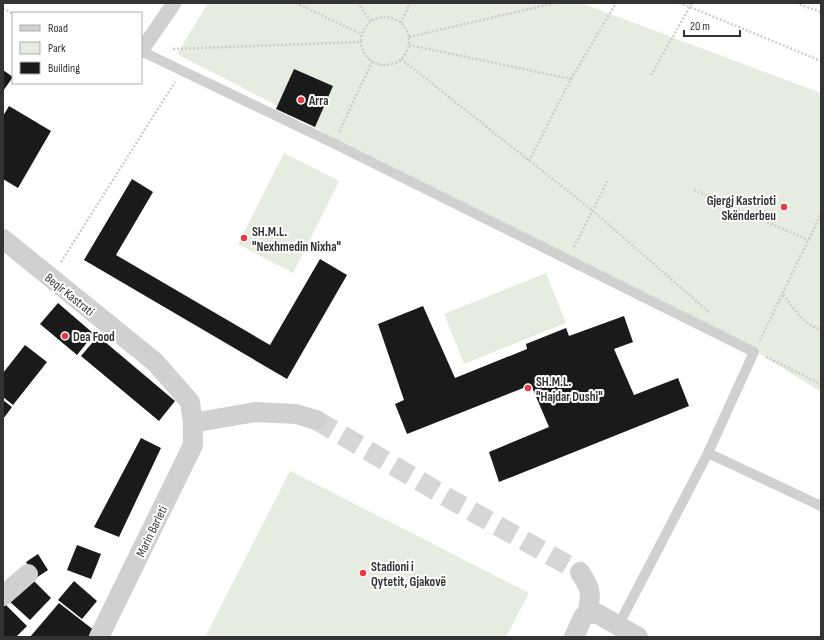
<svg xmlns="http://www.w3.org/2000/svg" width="824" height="640" font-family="'Sofia Sans Condensed',sans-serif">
	<rect width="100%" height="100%" fill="#fff"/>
	<path fill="#e6ecdf" d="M 208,3 L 581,3 L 821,93 L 821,392 L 744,344 L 356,151 L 272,103 L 177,54 Z
		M 284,153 L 339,181 L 293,273 L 238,244 Z
		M 546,273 L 566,323 L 464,364 L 444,314 Z
		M 290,471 L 529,593 L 506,637 L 205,637 Z"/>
	<path fill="#1a1a1a" d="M 294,69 L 333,86 L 315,127 L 276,109 Z
		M 3,70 L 13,77 L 3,91 Z
		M 9,106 L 51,131 L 18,188 L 3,179 L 3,116 Z
		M 132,179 L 153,192 L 116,255 L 270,345 L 320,259 L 347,275 L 287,379 L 84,260 Z
		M 58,303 L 94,334 L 77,355 L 40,324 Z
		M 423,306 L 455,378 L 527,349 L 526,344 L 566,328 L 569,336 L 624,316 L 633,342 L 614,349 L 634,395 L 678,378 L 689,406 L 499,482 L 489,452 L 549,427 L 531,385 L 407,434 L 395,404 L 404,400 L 378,324 Z
		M 98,336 L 175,401 L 159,421 L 81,356 Z
		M 25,345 L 47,362 L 13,405 L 3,397 L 3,373 Z
		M 3,400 L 12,407 L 3,419 Z
		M 141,438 L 161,448 L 119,537 L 94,527 Z
		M 77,545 L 101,554 L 91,579 L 67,570 Z
		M 38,554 L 48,570 L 36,578 L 26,562 Z
		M 30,577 L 51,598 L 30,620 L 8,600 Z
		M 74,581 L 97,601 L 82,619 L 58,600 Z
		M 59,603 L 95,631 L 91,637 L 30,637 Z
		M 6,605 L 27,626 L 16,637 L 3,637 L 3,607 Z"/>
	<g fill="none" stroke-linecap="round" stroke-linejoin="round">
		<path stroke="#d6d6d6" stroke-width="20" stroke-dasharray="20 10" stroke-linecap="butt" d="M 316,420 L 450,499 L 580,572"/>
		<path stroke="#cdcdcd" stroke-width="2.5" stroke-dasharray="2 2" stroke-linecap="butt" d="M 296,3 L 361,34
			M 358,3 L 371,21
			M 679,3 L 690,7 L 821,61
			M 796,3 L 821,12
			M 3,8 L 13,14
			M361 41a24 24 0 1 1 48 0a24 24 0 1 1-48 0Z
			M 401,23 L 410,3
			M 409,37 L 555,3
			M 409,45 L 571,79
			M 173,49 L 360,42
			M 401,59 L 593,211 L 710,313
			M 651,75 L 692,3
			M 339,132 L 372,62
			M 529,161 L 571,79 L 616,3
			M 694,190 L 808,240
			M 574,247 L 608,180
			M 61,262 L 175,82
			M 783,295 C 793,307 804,326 821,329
			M 760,340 L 821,214
			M 766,357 L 821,384"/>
		<path stroke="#d0d0d0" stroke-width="10" d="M 141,51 L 333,143 L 754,352 L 708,453 L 821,506
			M 618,626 L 708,453"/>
		<path stroke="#d0d0d0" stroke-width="15" d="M 141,51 L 174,3"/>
		<path stroke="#d0d0d0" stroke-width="20" d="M 3,239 L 155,362 L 190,402 L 193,423 L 193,445 L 99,637
			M 193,423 L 255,412 L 296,414 L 316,420
			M 580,572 C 591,589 592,594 587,614
			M 3,596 L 28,574
			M 574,637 L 583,617 L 587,614 L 598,614 L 638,637"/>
	</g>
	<g fill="#e63946" stroke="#fff" stroke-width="1.5">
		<circle cx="301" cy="100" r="4"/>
		<circle cx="784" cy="207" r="4"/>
		<circle cx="244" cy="238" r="4"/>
		<circle cx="65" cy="336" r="4"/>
		<circle cx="528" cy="388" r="4"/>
		<circle cx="363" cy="573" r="4"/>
	</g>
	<g text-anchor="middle" stroke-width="4" stroke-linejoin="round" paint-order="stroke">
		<g font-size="13" font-weight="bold" fill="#333" stroke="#fff" text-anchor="start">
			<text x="309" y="105">Arra</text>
			<text x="776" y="205" text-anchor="end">Gjergj Kastrioti<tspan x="776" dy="15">Skënderbeu</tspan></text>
			<text x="252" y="236">SH.M.L.<tspan x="252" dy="15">"Nexhmedin Nixha"</tspan></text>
			<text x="73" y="341">Dea Food</text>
			<text x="536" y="386">SH.M.L.<tspan x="536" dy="15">"Hajdar Dushi"</tspan></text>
			<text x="371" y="571">Stadioni i<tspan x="371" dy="15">Qytetit, Gjakovë</tspan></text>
		</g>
		<g font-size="13" fill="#333" stroke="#fff">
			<text transform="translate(70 294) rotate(39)" y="5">Beqir Kastrati</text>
			<text transform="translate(151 531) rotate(-64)" y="5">Marin Barleti</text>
		</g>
	</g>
	<rect width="824" height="640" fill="none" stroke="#333333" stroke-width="8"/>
	<rect x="12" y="12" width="130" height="72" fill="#ffffff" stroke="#adadad"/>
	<rect x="20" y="25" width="20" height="6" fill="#d0d0d0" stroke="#adadad"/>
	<text x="48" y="32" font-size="12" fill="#333333">Road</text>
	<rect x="20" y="42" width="20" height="12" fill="#e6ecdf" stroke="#adadad"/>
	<text x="48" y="52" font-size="12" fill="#333333">Park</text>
	<rect x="20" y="62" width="20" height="12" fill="#1a1a1a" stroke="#adadad"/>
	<text x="48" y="72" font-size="12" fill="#333333">Building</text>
	<path d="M684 30v6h56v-6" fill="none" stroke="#333333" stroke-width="2"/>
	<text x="690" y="30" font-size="12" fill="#333333" stroke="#ffffff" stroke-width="3" paint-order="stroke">20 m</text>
</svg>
